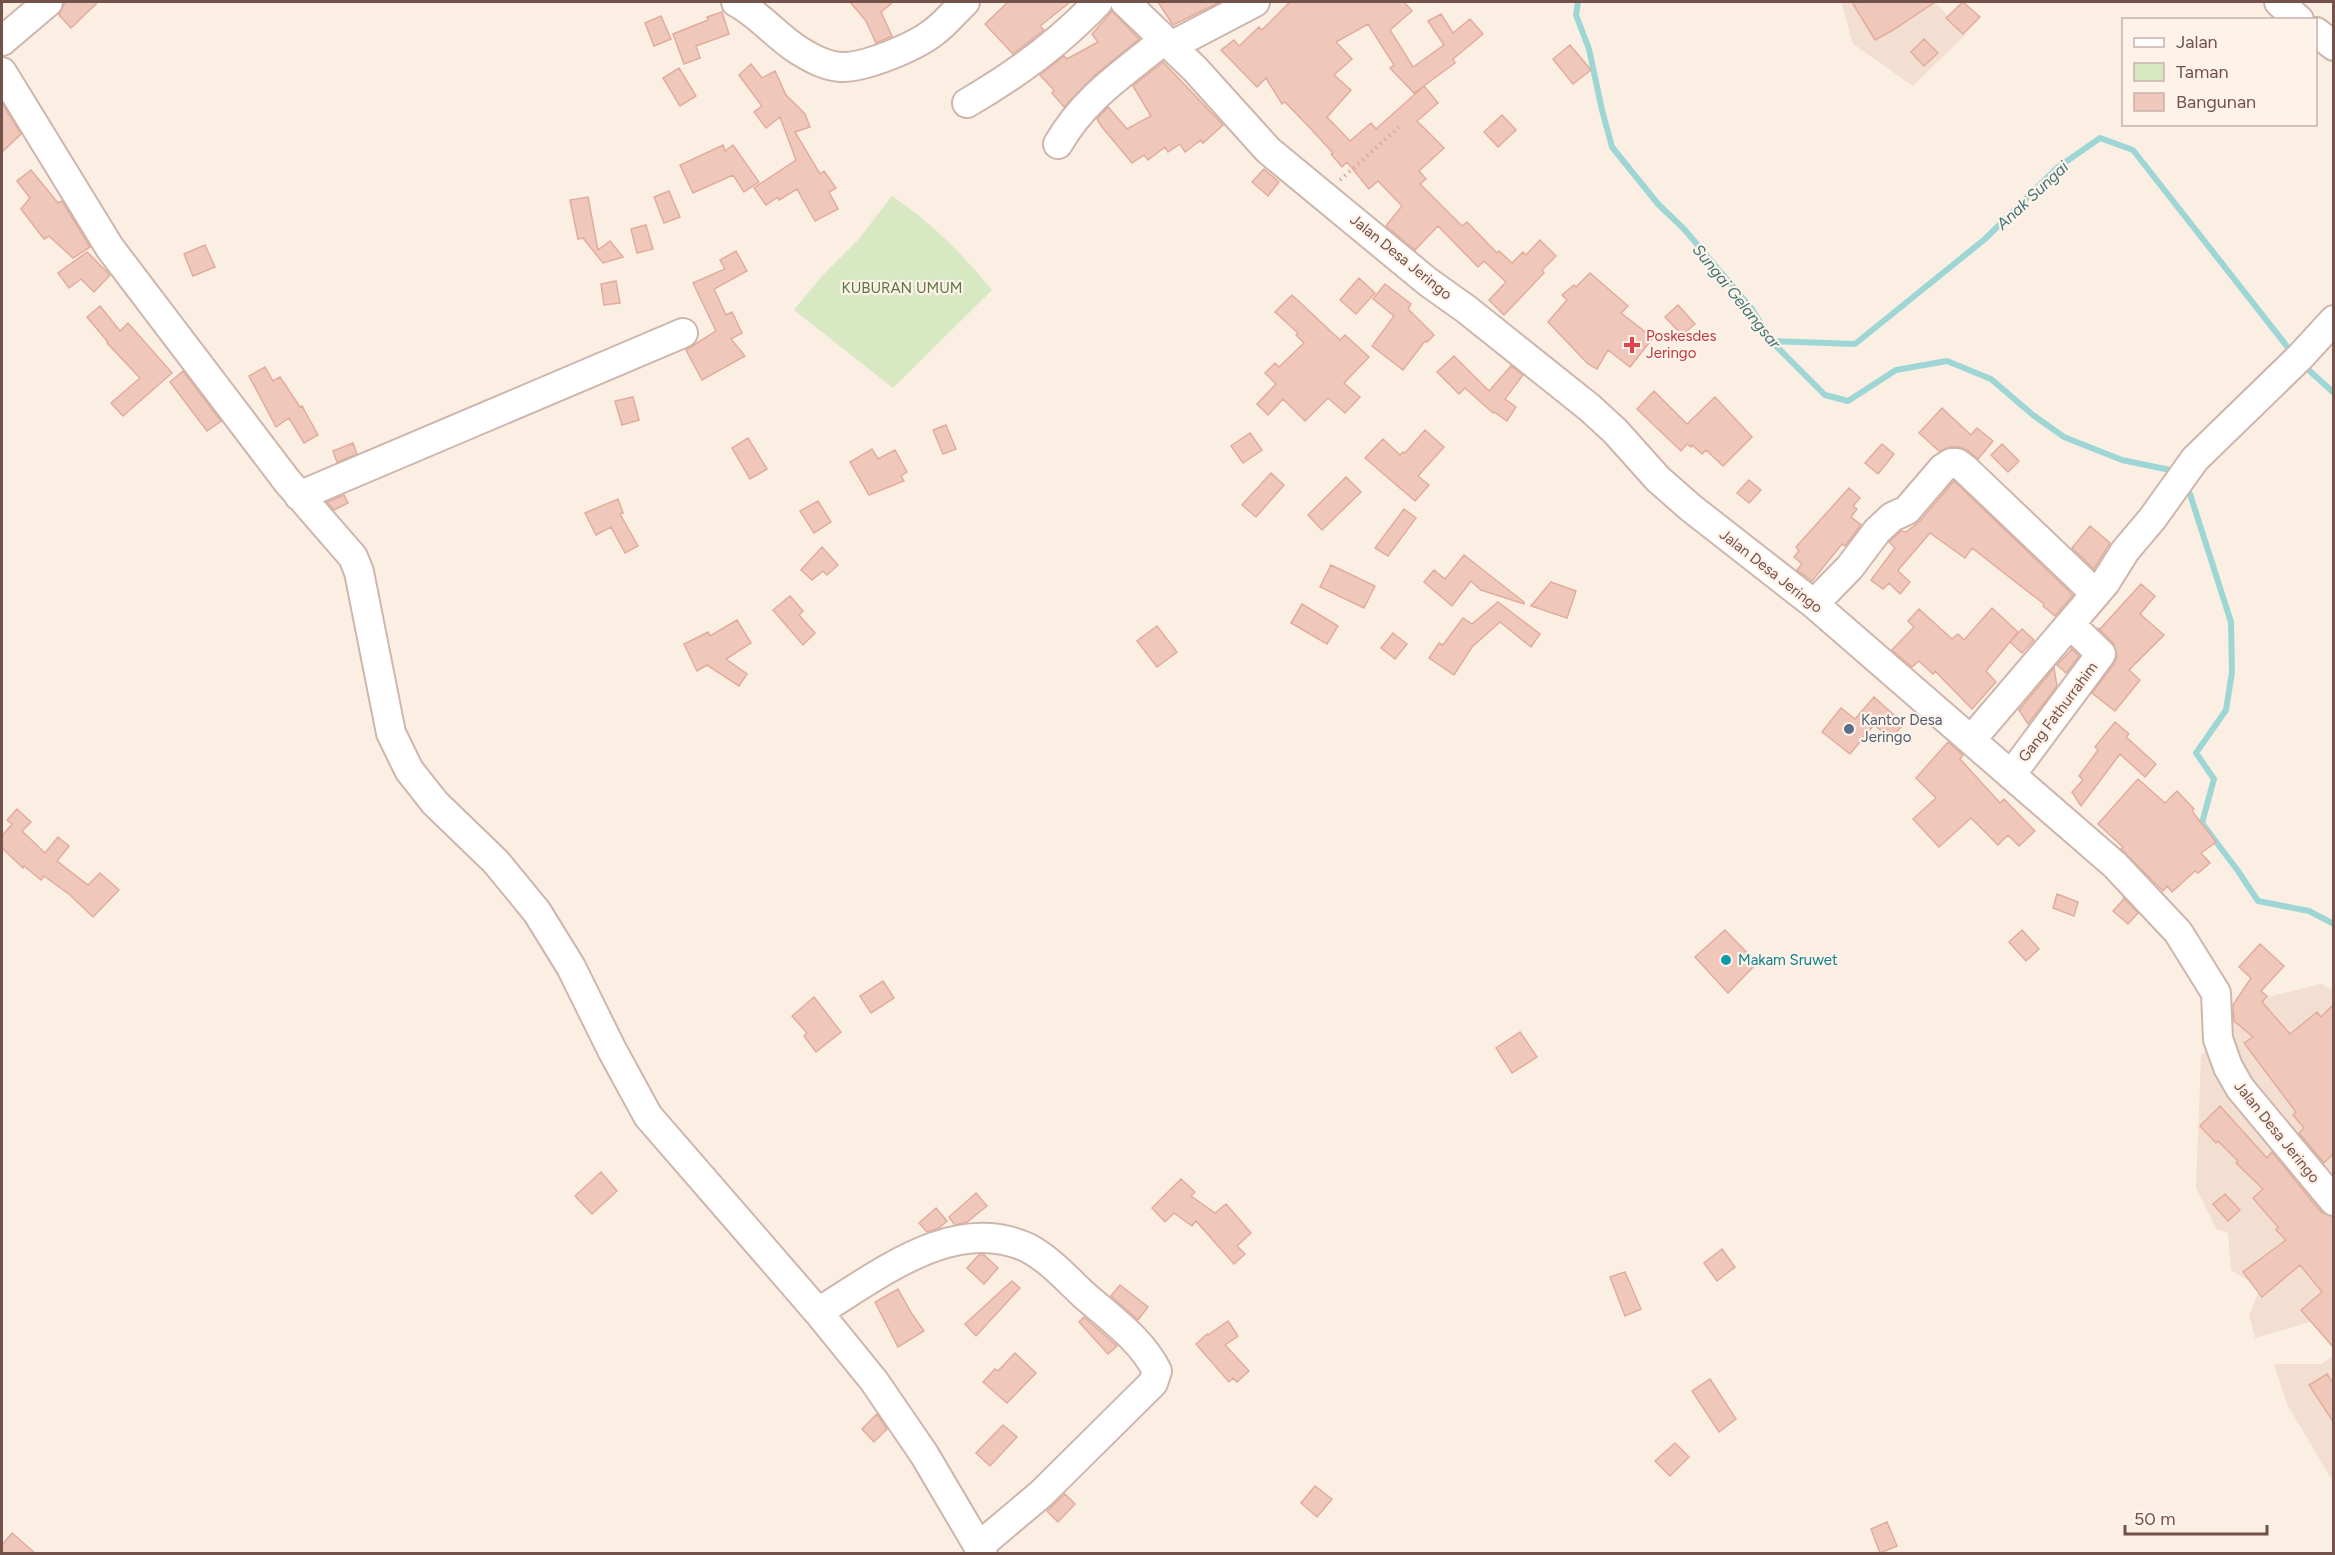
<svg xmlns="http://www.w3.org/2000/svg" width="2335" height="1555" font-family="Figtree,sans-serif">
	<rect width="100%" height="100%" fill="#fbeee3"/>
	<path fill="#f3dfd1" d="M 1841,2 L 1935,2 L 1965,35 L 1913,86 L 1853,44 Z
		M 2321,984 L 2333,990 L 2333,1342 L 2310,1322 L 2255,1338 L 2249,1315 L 2260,1288 L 2231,1270 L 2228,1233 L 2216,1229 L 2196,1187 L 2201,1055 L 2254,1000 Z
		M 2333,1356 L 2333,1482 L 2287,1404 L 2274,1364 L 2321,1364 Z"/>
	<path fill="#d7e8c2" d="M 892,196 C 931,222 962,254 992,290 L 893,388 L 794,310 L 822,276 L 858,240 Z"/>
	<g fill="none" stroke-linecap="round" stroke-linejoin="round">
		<path stroke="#9ed6d6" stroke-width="6" d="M 1578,2 L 1576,15 L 1589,49 L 1602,110 L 1612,147 L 1658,204 L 1684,229 L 1752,309 L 1771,341 L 1825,395 L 1848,401 L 1896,370 L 1947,361 L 1991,379 L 2033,415 L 2064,437 L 2122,460 L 2170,470 L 2173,474
			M 1771,341 L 1855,344 L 1985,239 L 2057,168 L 2100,138 L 2133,150 L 2293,354
			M 2303,365 L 2334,393
			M 2185,488 L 2190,494 L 2231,622 L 2232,672 L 2226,710 L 2196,753 L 2214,779 L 2202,823 L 2238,871 L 2258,901 L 2309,911 L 2334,924"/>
	</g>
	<path fill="#f0c8bb" stroke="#e2ac9c" stroke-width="1.5" d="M 65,2 L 98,2 L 71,28 L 59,15 Z
		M 850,2 L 893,2 L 881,12 L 892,36 L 876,43 L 866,21 Z
		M 1008,2 L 1070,2 L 1040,26 L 1044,30 L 1013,54 L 985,24 Z
		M 1158,2 L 1220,2 L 1173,25 Z
		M 1290,2 L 1404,2 L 1412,11 L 1390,30 L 1413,67 L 1444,45 L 1428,21 L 1441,14 L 1453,33 L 1470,19 L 1483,34 L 1453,59 L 1455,63 L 1414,93 L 1390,68 L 1394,65 L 1368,24 L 1336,42 L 1352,59 L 1334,75 L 1351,90 L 1327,117 L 1350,141 L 1371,123 L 1376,129 L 1424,86 L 1438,103 L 1417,121 L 1444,148 L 1419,171 L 1426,179 L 1420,184 L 1462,226 L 1467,222 L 1497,253 L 1499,251 L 1512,263 L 1523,252 L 1526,255 L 1540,240 L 1556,256 L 1542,270 L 1544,273 L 1504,315 L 1489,300 L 1506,282 L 1484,261 L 1478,267 L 1438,226 L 1415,250 L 1386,226 L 1402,206 L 1378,181 L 1369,189 L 1347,162 L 1342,167 L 1331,154 L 1333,153 L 1311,129 L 1285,102 L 1282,104 L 1266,78 L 1257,87 L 1221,50 L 1234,40 L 1239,46 L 1259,27 L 1262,30 Z
		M 1852,2 L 1935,2 L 1893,30 L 1875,40 Z
		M 1963,2 L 1980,17 L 1963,34 L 1946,18 Z
		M 1112,11 L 1139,39 L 1095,75 L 1064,107 L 1052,93 L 1054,90 L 1040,75 L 1064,56 L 1067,59 L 1098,42 L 1092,34 Z
		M 722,12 L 729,34 L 696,46 L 700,58 L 684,64 L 673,34 L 708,20 L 707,17 Z
		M 661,16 L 671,39 L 654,46 L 645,23 Z
		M 1924,39 L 1938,53 L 1924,66 L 1911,52 Z
		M 1570,45 L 1591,70 L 1573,84 L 1553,59 Z
		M 1163,62 L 1223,125 L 1203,143 L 1201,140 L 1185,152 L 1180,144 L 1168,152 L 1165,147 L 1148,160 L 1144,155 L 1132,163 L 1102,127 L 1097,119 L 1108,107 L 1127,129 L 1151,116 L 1133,86 Z
		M 751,64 L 762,78 L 775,71 L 786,95 L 805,114 L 810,127 L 795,132 L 820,174 L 824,171 L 836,188 L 829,192 L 838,209 L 815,221 L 797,189 L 779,200 L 778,197 L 766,205 L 754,188 L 796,160 L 780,117 L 766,128 L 754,112 L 762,106 L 739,75 Z
		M 679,68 L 696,96 L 680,106 L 663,78 Z
		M 2,103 L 21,134 L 2,152 Z
		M 1502,115 L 1516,130 L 1498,147 L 1484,132 Z
		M 723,145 L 725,151 L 733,145 L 759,182 L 744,192 L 733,175 L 693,193 L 680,165 Z
		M 1264,169 L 1279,182 L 1268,196 L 1252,182 Z
		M 31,170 L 58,203 L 62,201 L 90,247 L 73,258 L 49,236 L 44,239 L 21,209 L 30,198 L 17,181 Z
		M 669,191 L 680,217 L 664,223 L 654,197 Z
		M 588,197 L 598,250 L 610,241 L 623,257 L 603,263 L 583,238 L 578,239 L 570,200 Z
		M 646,225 L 653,249 L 637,253 L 631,229 Z
		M 205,245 L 215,267 L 193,276 L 184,254 Z
		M 736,251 L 747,271 L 714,289 L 726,315 L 732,312 L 742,333 L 731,339 L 745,356 L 702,380 L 686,350 L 716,331 L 693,283 L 725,269 L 720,260 Z
		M 87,252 L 110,275 L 94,292 L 81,279 L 69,288 L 58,273 Z
		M 1590,273 L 1628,306 L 1621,313 L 1653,338 L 1630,367 L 1608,350 L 1597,369 L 1588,364 L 1548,322 L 1567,300 L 1562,295 L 1574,285 L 1576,287 Z
		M 1359,278 L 1375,293 L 1356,314 L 1340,300 Z
		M 616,281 L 620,303 L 604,305 L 601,284 Z
		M 1385,284 L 1411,304 L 1408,309 L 1434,335 L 1427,342 L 1425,341 L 1403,370 L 1372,346 L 1394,316 L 1373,299 Z
		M 1292,295 L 1340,340 L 1345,335 L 1369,357 L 1344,383 L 1360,397 L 1345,413 L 1328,398 L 1305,421 L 1283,399 L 1268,415 L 1257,404 L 1276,384 L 1265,373 L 1275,363 L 1279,367 L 1304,343 L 1296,335 L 1298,333 L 1275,312 Z
		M 1678,305 L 1695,324 L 1682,335 L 1665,317 Z
		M 100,306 L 120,331 L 128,323 L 172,373 L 123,416 L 111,403 L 140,378 L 107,343 L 108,342 L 87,317 Z
		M 1454,356 L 1489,391 L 1511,366 L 1523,375 L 1505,399 L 1516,407 L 1507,421 L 1494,412 L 1493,413 L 1465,388 L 1459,394 L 1437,372 Z
		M 265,367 L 273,381 L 280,377 L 300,407 L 302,406 L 318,435 L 304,443 L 289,418 L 276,427 L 249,376 Z
		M 183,371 L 221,421 L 207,431 L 170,382 Z
		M 1654,391 L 1687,424 L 1715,397 L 1752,437 L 1723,466 L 1706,450 L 1702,454 L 1692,445 L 1691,447 L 1687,444 L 1681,451 L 1637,409 Z
		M 633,397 L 639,420 L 622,425 L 615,401 Z
		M 1942,408 L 1971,435 L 1977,428 L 1993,441 L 1978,459 L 1967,450 L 1958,447 L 1950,447 L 1939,451 L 1919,433 Z
		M 946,425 L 956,449 L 943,454 L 933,430 Z
		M 1425,430 L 1444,447 L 1418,476 L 1429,485 L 1415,501 L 1365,458 L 1383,439 L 1400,455 L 1403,452 L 1405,453 Z
		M 1250,433 L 1262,450 L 1243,463 L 1231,446 Z
		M 748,438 L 767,469 L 750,479 L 732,448 Z
		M 353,443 L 357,454 L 337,462 L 333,451 Z
		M 1882,444 L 1894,454 L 1878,474 L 1865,463 Z
		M 2002,444 L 2019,461 L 2008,472 L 1991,455 Z
		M 872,449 L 878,459 L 895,450 L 907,472 L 901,476 L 904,481 L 869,495 L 850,462 Z
		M 1271,473 L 1284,485 L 1256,517 L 1242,505 Z
		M 1346,477 L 1361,492 L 1322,530 L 1308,515 Z
		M 1749,480 L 1761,490 L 1749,503 L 1737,493 Z
		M 1954,481 L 2073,595 L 2055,616 L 2043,606 L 2044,604 L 1972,548 L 1965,558 L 1930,533 L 1899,569 L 1898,571 L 1910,582 L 1900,594 L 1889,583 L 1883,589 L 1871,580 L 1895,548 L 1889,542 L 1901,531 L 1906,532 L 1920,521 Z
		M 1849,488 L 1860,498 L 1853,506 L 1857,509 L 1851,517 L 1861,525 L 1845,546 L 1842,544 L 1812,581 L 1797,570 L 1802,564 L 1794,557 L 1799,551 L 1796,547 Z
		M 344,495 L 348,503 L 334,510 L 327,502 Z
		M 618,499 L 623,513 L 620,514 L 638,546 L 625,553 L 611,527 L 596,535 L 585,513 Z
		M 818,501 L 831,522 L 814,533 L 800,511 Z
		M 1404,509 L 1416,518 L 1388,556 L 1375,548 Z
		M 2090,526 L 2110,543 L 2094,569 L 2072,548 Z
		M 822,547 L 838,565 L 827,575 L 823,571 L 812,580 L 801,570 Z
		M 1464,555 L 1524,602 L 1524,604 L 1481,590 L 1471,581 L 1452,606 L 1424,582 L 1434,570 L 1445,579 Z
		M 1331,565 L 1375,586 L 1364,608 L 1320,587 Z
		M 1551,582 L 1576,591 L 1567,618 L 1531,606 Z
		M 2141,584 L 2155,596 L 2140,614 L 2164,635 L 2129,670 L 2140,680 L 2115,711 L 2092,693 L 2114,664 L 2117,656 L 2113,643 L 2098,628 L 2100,629 Z
		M 790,596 L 803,611 L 799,615 L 815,633 L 803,645 L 773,610 Z
		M 1498,602 L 1540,634 L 1531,647 L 1500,622 L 1472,647 L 1454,675 L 1429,658 L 1439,643 L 1443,645 L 1463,618 L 1472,624 Z
		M 1302,604 L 1338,626 L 1327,644 L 1291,623 Z
		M 1992,608 L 2018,632 L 1986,671 L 1996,682 L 1972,709 L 1935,671 L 1933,674 L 1919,661 L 1912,667 L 1892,650 L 1914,627 L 1908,621 L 1919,609 L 1952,639 L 1958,634 L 1964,640 Z
		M 737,620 L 751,643 L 726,659 L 747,674 L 739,686 L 707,665 L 697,671 L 684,644 L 708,632 L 710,636 Z
		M 1157,626 L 1177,652 L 1157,667 L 1137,641 Z
		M 2022,629 L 2034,640 L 2022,653 L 2010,642 Z
		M 1393,633 L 1407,644 L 1395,659 L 1381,648 Z
		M 2071,648 L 2079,656 L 2066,673 L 2057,665 L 2072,649 Z
		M 2054,668 L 2057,686 L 2028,724 L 2019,710 Z
		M 1874,697 L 1904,724 L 1891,738 L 1874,725 L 1850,754 L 1822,732 L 1841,708 L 1855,719 Z
		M 2115,722 L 2129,734 L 2126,737 L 2156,764 L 2145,777 L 2120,754 L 2081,806 L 2072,792 L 2083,780 L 2079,776 L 2098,750 L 2095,747 Z
		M 1948,742 L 1963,755 L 1960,759 L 2000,803 L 2004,799 L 2035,831 L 2019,846 L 2008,835 L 1998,845 L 1971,818 L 1939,847 L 1913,819 L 1936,798 L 1916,778 Z
		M 2138,779 L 2165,803 L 2177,791 L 2194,809 L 2192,811 L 2216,842 L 2201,853 L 2210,863 L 2198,873 L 2195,871 L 2172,892 L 2167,886 L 2163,891 L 2121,849 L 2123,847 L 2098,824 Z
		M 17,809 L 31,822 L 22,831 L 45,853 L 58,837 L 69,846 L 57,861 L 88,885 L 100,873 L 119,890 L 93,917 L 70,895 L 44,876 L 41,880 L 24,866 L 23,868 L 2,848 L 2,836 L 12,824 L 7,820 Z
		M 2057,894 L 2078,902 L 2074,916 L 2053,908 Z
		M 2123,897 L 2138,913 L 2128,924 L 2113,911 L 2124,899 Z
		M 1725,930 L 1757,963 L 1728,993 L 1695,957 Z
		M 2022,930 L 2039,949 L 2026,961 L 2009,942 Z
		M 2260,944 L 2284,966 L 2261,991 L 2267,996 L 2262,1002 L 2290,1034 L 2317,1012 L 2321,1017 L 2334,1004 L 2334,1153 L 2324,1163 L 2299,1133 L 2304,1128 L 2293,1115 L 2296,1112 L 2244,1043 L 2253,1037 L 2234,1021 L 2233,1005 L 2251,978 L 2239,967 Z
		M 883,981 L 894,998 L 871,1013 L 860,996 Z
		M 814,997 L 841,1032 L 816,1052 L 804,1036 L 807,1033 L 792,1016 Z
		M 1520,1032 L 1537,1057 L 1512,1073 L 1496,1048 Z
		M 2220,1106 L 2267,1158 L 2272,1152 L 2321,1212 L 2334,1217 L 2334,1348 L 2301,1310 L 2322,1292 L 2300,1265 L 2262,1297 L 2243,1272 L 2286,1240 L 2276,1230 L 2278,1227 L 2253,1198 L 2263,1189 L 2236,1163 L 2238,1161 L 2218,1141 L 2216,1143 L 2200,1126 Z
		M 601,1172 L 617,1191 L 592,1214 L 575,1196 Z
		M 1181,1179 L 1195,1192 L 1191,1196 L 1215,1213 L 1226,1204 L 1251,1233 L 1237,1246 L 1245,1254 L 1234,1264 L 1196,1221 L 1192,1226 L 1174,1213 L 1165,1222 L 1152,1208 Z
		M 976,1193 L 987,1206 L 967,1222 L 955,1225 L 949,1217 Z
		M 2225,1194 L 2240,1210 L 2228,1221 L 2213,1204 Z
		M 936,1208 L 947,1221 L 939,1228 L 927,1232 L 919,1223 Z
		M 1722,1249 L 1735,1267 L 1717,1281 L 1704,1263 Z
		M 979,1255 L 984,1255 L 998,1268 L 984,1284 L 967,1268 Z
		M 1625,1272 L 1641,1309 L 1625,1316 L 1610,1277 Z
		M 1012,1281 L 1020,1288 L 976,1336 L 965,1324 Z
		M 1120,1285 L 1148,1307 L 1138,1320 L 1111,1296 Z
		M 898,1289 L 912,1314 L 924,1331 L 898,1347 L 875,1302 Z
		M 1084,1317 L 1117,1346 L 1108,1354 L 1079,1322 Z
		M 1228,1321 L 1238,1336 L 1225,1345 L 1249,1371 L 1237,1382 L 1233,1378 L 1229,1382 L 1196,1344 L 1207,1334 L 1208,1335 Z
		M 1015,1353 L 1036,1373 L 1007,1403 L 983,1382 L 995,1369 L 998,1371 Z
		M 2327,1374 L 2334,1385 L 2334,1423 L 2309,1385 Z
		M 1710,1379 L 1736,1419 L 1719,1432 L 1692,1391 Z
		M 877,1414 L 887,1429 L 874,1442 L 862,1429 Z
		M 1003,1425 L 1017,1437 L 990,1466 L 976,1453 Z
		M 1675,1443 L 1689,1457 L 1670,1476 L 1655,1461 Z
		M 1315,1486 L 1332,1499 L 1317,1517 L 1301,1503 Z
		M 1065,1494 L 1075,1504 L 1058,1522 L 1047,1511 Z
		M 1887,1522 L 1897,1546 L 1880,1553 L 1871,1529 Z
		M 12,1533 L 36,1554 L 2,1554 L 2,1545 Z"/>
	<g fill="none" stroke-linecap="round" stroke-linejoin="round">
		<g stroke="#ceb6ad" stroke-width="32">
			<path id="minor" d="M 736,2 C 759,14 776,36 798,50 C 811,58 825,66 841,67 C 865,68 917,46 935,31 C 946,23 955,11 965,2
				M 1125,2 L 1195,69 L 1268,150 L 1428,282 L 1466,309 L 1590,408 L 1615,431 L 1658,479 L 1691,508 L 1814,604 L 2115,865 L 2178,932 L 2216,993 L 2218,1039 L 2228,1067 L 2240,1088 L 2334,1201
				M 2279,2 L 2299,20
				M 2316,32 L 2334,46
				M 2,41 L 48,2
				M 1171,46 L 1255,2
				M 2,72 L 110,248 L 287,481 L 353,557 L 359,572 L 391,733 L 409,770 L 435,803 L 496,862 L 537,912 L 571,967 L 612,1050 L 648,1116 L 818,1312 L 874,1381 L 924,1454 L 983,1554
				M 967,103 C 1014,76 1061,41 1098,2
				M 1058,144 C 1085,97 1124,73 1164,40
				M 299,496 L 683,333
				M 1814,604 L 1850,567 L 1877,531 L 1892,517 L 1907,510 L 1943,468 L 1951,463 L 1957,463 L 1965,469 L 2095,593
				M 1971,740 L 2105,583 L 2125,551 L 2152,519 L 2195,459 L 2300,357 L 2334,320
				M 2011,775 L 2101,654 L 2070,624
				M 818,1312 C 878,1276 954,1213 1028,1248 C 1049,1259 1067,1279 1084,1295 C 1109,1317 1142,1340 1157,1371 L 1153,1383 L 1041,1494 L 978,1547"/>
		</g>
		<path stroke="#d5ab9e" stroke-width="4" stroke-dasharray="1.5 4.5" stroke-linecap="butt" d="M 1340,180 L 1399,127"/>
		<use href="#minor" stroke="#fff" stroke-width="28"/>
	</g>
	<path fill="#e0444e" stroke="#fff2e9" stroke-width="2" d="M1629 336h6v6h6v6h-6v6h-6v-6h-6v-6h6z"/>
	<circle fill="#5c6f8a" stroke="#fff2e9" stroke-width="2" cx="1849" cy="729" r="6"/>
	<circle fill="#0f9aa8" stroke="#fff2e9" stroke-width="2" cx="1726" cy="960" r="6"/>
	<g text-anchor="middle" stroke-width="4.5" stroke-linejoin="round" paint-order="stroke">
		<g font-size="15" fill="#72524a" stroke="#fff2e9">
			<text transform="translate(1401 257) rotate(39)" y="5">Jalan Desa Jeringo</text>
			<text transform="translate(1771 571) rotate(38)" y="5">Jalan Desa Jeringo</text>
			<text transform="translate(2058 712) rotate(-53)" y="5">Gang Fathurrahim</text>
			<text transform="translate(2277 1132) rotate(51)" y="5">Jalan Desa Jeringo</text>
		</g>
		<g font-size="15" fill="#5a7842" stroke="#fff2e9">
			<text x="902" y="293">KUBURAN UMUM</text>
		</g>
		<g font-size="15" fill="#be3a42" stroke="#fff2e9" text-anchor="start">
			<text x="1646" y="341">Poskesdes<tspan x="1646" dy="17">Jeringo</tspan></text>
		</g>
		<g font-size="15" fill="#4e5e75" stroke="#fff2e9" text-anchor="start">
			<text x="1861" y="725">Kantor Desa<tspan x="1861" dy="17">Jeringo</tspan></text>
		</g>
		<g font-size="15" fill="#0d838f" stroke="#fff2e9" text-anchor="start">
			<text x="1738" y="965">Makam Sruwet</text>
		</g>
		<g font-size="16" font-style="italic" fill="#3e7778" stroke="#fff2e9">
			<text transform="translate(2032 195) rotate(-43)" y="6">Anak Sungai</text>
			<text transform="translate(1737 296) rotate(51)" y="6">Sungai Gelangsar</text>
		</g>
	</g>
	<rect width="2335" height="1555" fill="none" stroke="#72524a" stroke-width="6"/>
	<rect x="2122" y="18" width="195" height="108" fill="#fff2e9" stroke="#c7b2a9" stroke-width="1.5"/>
	<rect x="2134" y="38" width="30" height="9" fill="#ffffff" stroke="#c7b2a9" stroke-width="1.5"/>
	<text x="2176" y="48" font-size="18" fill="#72524a">Jalan</text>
	<rect x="2134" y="63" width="30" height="18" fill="#d7e8c2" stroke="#c7b2a9" stroke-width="1.5"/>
	<text x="2176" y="78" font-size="18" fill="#72524a">Taman</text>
	<rect x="2134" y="93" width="30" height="18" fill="#f0c8bb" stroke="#c7b2a9" stroke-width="1.5"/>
	<text x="2176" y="108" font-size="18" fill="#72524a">Bangunan</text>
	<path d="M2125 1525v9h142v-9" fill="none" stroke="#72524a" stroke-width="3"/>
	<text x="2134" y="1525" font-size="18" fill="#72524a" stroke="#fff2e9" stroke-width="4.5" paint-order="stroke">50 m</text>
</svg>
